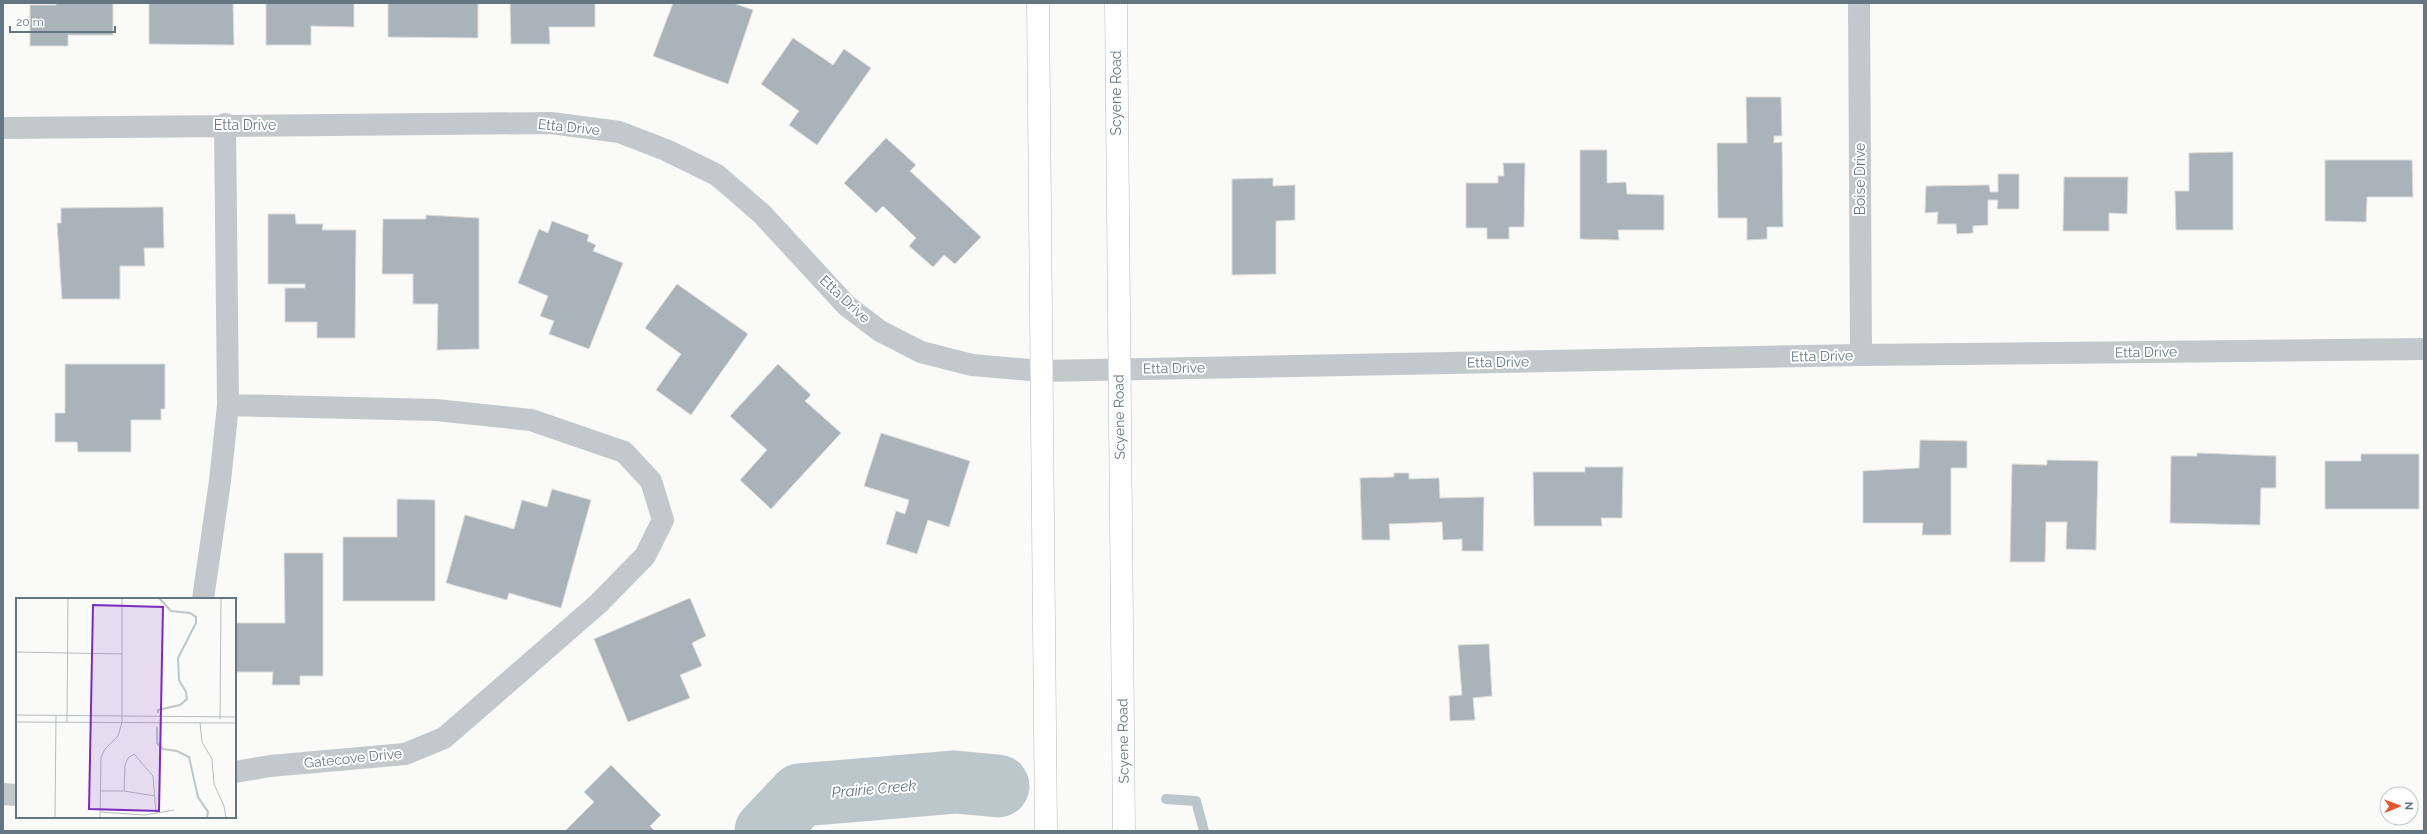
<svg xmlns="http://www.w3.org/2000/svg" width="2427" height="834" font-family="Raleway,sans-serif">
	<rect width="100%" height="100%" fill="#fafaf8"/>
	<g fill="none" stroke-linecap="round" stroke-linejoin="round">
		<path stroke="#bbc7cb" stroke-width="10" d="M 1166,799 L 1196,801 L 1204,831"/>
		<path stroke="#bbc7cb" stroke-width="63" d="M 766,831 L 800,795 L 955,782 L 998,786"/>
	</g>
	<path fill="#aab3b9" stroke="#dcdcda" d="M 56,3 L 113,3 L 113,35 L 68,35 L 68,46 L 30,46 L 30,5 L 56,5 Z
		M 149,3 L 233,3 L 234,45 L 149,44 Z
		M 266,3 L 354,3 L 354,27 L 311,26 L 311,45 L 266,45 Z
		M 388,3 L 478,3 L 478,38 L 388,37 Z
		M 510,3 L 595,3 L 595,27 L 549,27 L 550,44 L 511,44 Z
		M 673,3 L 733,3 L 753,10 L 728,84 L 653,56 Z
		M 793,38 L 833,65 L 844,49 L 871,68 L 817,145 L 789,125 L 799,111 L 761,84 Z
		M 1746,97 L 1781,97 L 1782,136 L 1774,136 L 1774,143 L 1782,142 L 1783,227 L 1767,227 L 1767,239 L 1747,240 L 1747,218 L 1718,218 L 1717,143 L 1747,143 Z
		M 886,138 L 916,165 L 910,171 L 981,237 L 955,264 L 944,255 L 933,267 L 909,246 L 916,238 L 883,206 L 876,213 L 844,183 Z
		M 1580,150 L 1607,150 L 1607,183 L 1626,182 L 1627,194 L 1664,195 L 1664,230 L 1618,230 L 1619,240 L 1580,239 Z
		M 2233,152 L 2233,230 L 2176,230 L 2175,191 L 2189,191 L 2189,153 Z
		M 2325,160 L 2412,160 L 2413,197 L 2367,197 L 2366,222 L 2325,221 Z
		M 1503,163 L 1525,163 L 1524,227 L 1509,227 L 1509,239 L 1487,239 L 1487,228 L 1466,228 L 1466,183 L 1498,183 L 1498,176 L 1504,176 Z
		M 1998,174 L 2019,174 L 2019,209 L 1997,209 L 1998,200 L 1988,200 L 1988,225 L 1973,226 L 1973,233 L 1957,234 L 1956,224 L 1937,224 L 1938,212 L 1925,213 L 1926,186 L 1989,185 L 1990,192 L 1998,192 Z
		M 2064,177 L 2128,177 L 2127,214 L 2109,213 L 2109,231 L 2063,231 Z
		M 1273,178 L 1273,186 L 1295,185 L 1295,220 L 1276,221 L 1276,274 L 1232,275 L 1232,179 Z
		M 163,207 L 164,248 L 144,248 L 145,266 L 120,266 L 120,299 L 62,299 L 57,223 L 61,223 L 61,208 Z
		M 268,214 L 295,214 L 296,224 L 323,224 L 322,230 L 356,230 L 355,338 L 317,338 L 317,322 L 285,322 L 285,288 L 305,288 L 305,284 L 268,284 Z
		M 426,215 L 479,218 L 479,349 L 437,350 L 438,304 L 413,304 L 413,274 L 382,274 L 383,219 L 426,219 Z
		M 552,221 L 589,235 L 587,241 L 596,245 L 593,251 L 623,263 L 589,349 L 549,334 L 554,321 L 540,316 L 548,296 L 518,283 L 539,229 L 548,233 Z
		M 677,284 L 748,334 L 691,415 L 656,390 L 681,354 L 645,328 Z
		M 65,364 L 165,364 L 165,409 L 161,409 L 161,420 L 131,420 L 131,452 L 78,452 L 77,442 L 55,442 L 55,413 L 65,413 Z
		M 778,364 L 811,395 L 805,401 L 841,433 L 771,509 L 740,480 L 767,450 L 730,416 Z
		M 881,433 L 970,461 L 949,527 L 928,520 L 917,554 L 886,544 L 896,511 L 905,514 L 909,500 L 864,486 Z
		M 1920,440 L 1967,441 L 1967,468 L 1951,468 L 1951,535 L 1922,535 L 1923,523 L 1863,523 L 1863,471 L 1919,468 Z
		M 2197,453 L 2276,456 L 2276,488 L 2261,488 L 2260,525 L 2170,523 L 2171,456 L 2197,456 Z
		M 2361,454 L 2419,454 L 2419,509 L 2325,509 L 2325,461 L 2361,461 Z
		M 2047,460 L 2098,461 L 2096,550 L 2066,549 L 2067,522 L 2046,522 L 2045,562 L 2010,562 L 2012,464 L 2047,465 Z
		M 1585,467 L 1623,467 L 1622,518 L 1601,518 L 1602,526 L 1534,526 L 1533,472 L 1585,472 Z
		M 1394,473 L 1409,473 L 1409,479 L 1439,478 L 1440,498 L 1484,497 L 1483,551 L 1462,551 L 1462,539 L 1443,540 L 1442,522 L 1389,524 L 1390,540 L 1362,540 L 1360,478 L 1394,477 Z
		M 552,489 L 591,500 L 561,608 L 509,593 L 507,600 L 446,583 L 465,515 L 514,529 L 522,500 L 547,507 Z
		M 397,499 L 435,500 L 435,601 L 343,601 L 343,537 L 397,537 Z
		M 284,553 L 323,553 L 323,676 L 300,676 L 300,685 L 272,685 L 273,672 L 235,672 L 235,623 L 285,623 Z
		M 690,598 L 706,636 L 692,643 L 702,666 L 680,675 L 690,698 L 628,722 L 594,639 Z
		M 1489,644 L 1492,696 L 1473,698 L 1475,720 L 1450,721 L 1449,696 L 1462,695 L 1458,645 Z
		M 611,765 L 661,815 L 650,826 L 655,831 L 565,831 L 594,802 L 584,792 Z"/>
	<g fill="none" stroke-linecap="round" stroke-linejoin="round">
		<g stroke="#b5babe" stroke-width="23">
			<path id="major" d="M 1038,3 L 1046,831
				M 1116,3 L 1124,831"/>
		</g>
		<path stroke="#c3c8cc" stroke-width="22" d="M 1859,3 L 1861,355
			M 3,128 L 551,123 L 619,132 L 666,150 L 717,175 L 762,214 L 847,306 L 880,331 L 921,352 L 972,365 L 1041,371 L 1861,355 L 2424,349
			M 228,405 L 436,410 L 531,420 L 624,452 L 651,481 L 663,520 L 645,556 L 598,604 L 444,738 L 405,754 L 270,766 L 235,772
			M 203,599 L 220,481 L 228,405 L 225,124
			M 3,794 L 17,795"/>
		<use href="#major" stroke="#fff" stroke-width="22"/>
	</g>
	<g text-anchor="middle" stroke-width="4" stroke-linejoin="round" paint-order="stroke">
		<g font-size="14" fill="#657683" stroke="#fff">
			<text transform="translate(1116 93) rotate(-90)" y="5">Scyene Road</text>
			<text x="245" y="130">Etta Drive</text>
			<text transform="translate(569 127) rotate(6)" y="5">Etta Drive</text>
			<text transform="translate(1860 179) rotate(-90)" y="5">Boise Drive</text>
			<text transform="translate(845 299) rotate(43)" y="5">Etta Drive</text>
			<text transform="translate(2146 352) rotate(-1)" y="5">Etta Drive</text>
			<text transform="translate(1822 356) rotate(-1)" y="5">Etta Drive</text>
			<text transform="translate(1498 362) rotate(-1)" y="5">Etta Drive</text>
			<text transform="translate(1174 368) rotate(-1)" y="5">Etta Drive</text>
			<text transform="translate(1119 417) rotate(-91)" y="5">Scyene Road</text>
			<text transform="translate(1123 741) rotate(-91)" y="5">Scyene Road</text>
			<text transform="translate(353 758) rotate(-6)" y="5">Gatecove Drive</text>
		</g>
		<g font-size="15" font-style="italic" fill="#60757c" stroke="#fff">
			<text transform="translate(874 789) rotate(-5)" y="5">Prairie Creek</text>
		</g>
	</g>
	<g transform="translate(16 598)">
		<rect width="220" height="220" fill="#fafaf8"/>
		<path fill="none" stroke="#bbc7cb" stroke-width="2" d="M 142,115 L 142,112 L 164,107 L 171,101 L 170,94 L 163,82 L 162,60 L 180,25 L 180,19 L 174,15 L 155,13 L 143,0M 141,129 L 141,145 L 147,151 L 161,153 L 173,159 L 182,199 L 192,214 L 191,220"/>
		<path fill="none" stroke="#b5bdc2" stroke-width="1" d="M 0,54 L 106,56M 0,117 L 220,119M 204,121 L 205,0M 0,124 L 220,125M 51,124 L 52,0M 184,125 L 186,144 L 196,161 L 198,186 L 208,208 L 210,220M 84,193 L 108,193 L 139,198M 108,193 L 109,167 L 112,160 L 118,156 L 137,178 L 140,215M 84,214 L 129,217 L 158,212M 39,220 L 40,117M 84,220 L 85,159 L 89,151 L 102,138 L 106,124 L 106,0"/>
		<path fill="#7b2cbf" fill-opacity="0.15" stroke="#7b2cbf" stroke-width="2" d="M 77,7 L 147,9 L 143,213 L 73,211 Z"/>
		<rect width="220" height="220" fill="none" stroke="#657683" stroke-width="2"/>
	</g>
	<rect width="2427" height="834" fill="none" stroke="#657683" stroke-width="8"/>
	<g transform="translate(2399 806) rotate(89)"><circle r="19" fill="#ffffff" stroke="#c1c8cd"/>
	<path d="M0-3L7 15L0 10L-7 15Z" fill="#e4572e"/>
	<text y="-6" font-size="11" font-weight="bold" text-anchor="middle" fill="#657683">N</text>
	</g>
	<path d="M10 26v6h105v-6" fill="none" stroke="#657683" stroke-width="2"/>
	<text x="16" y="26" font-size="12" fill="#657683" stroke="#ffffff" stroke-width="3" paint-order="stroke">20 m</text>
</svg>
